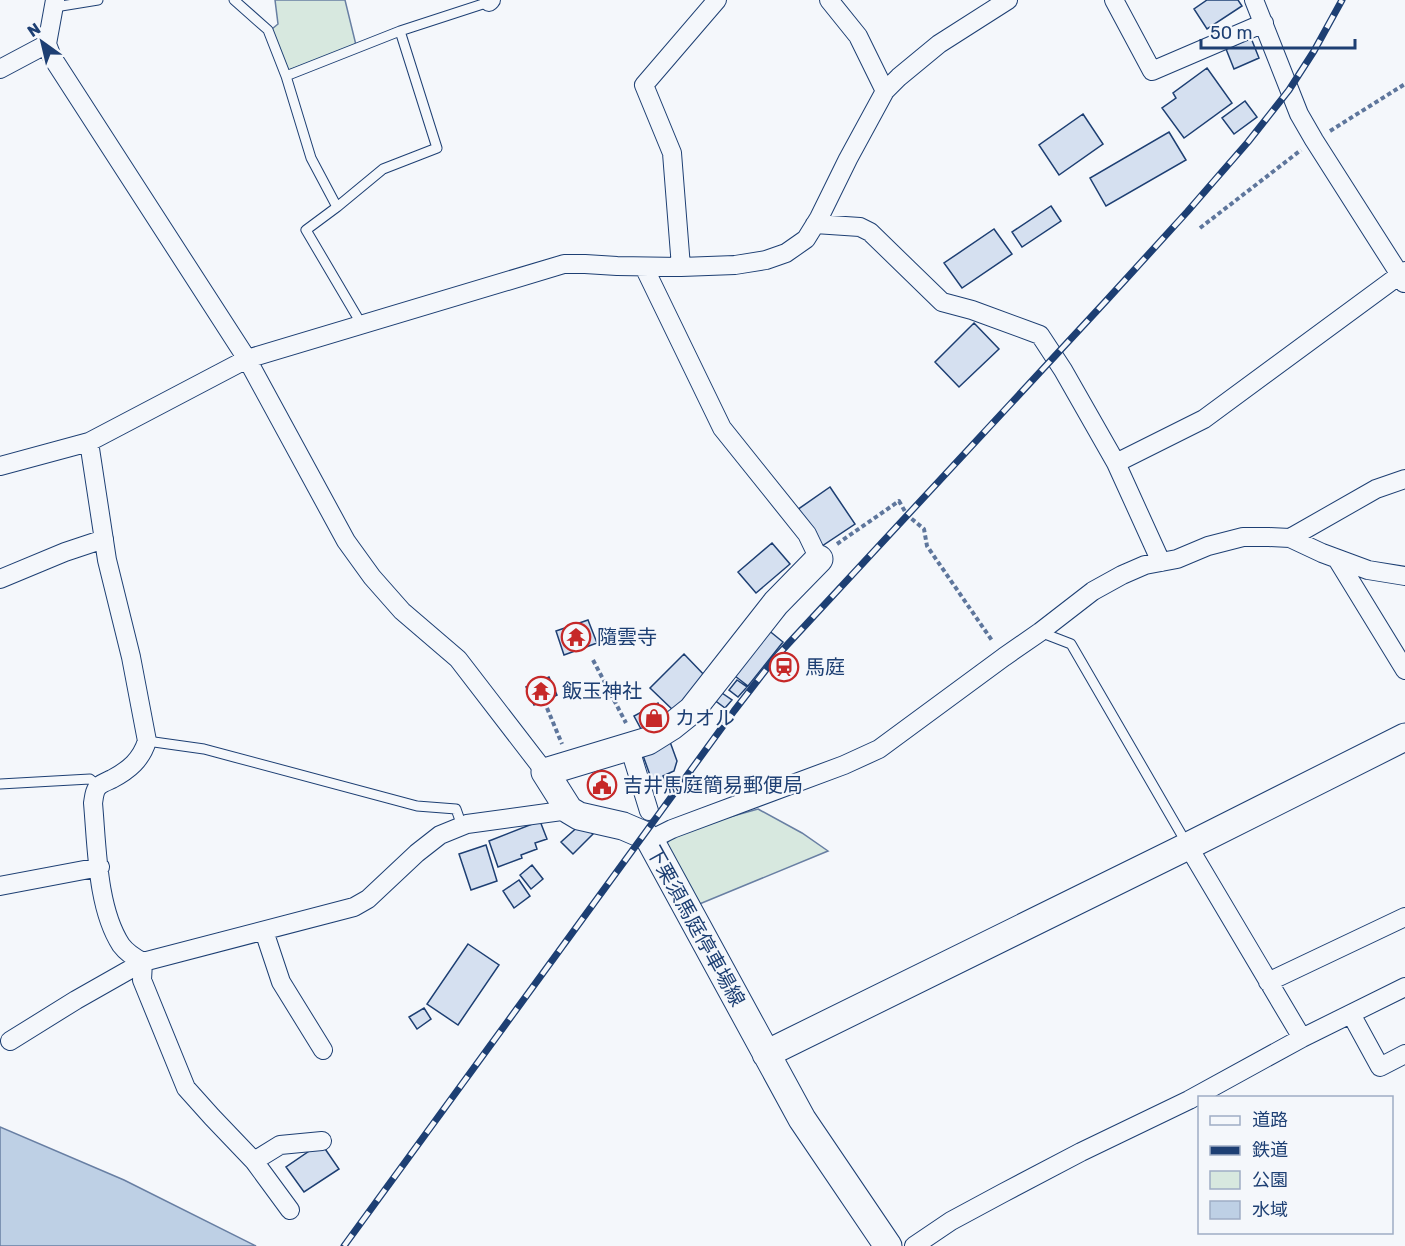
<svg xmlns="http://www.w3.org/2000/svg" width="1405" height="1246" font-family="Rubik,'Noto Sans JP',sans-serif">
	<rect width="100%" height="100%" fill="#f4f7fb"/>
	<path fill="#d7e8df" stroke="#687fa3" stroke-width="1.5" d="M 275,0 L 345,0 L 356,45 L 287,71 L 272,29 L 278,24 Z
		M 758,809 L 802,833 L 828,851 L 697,905 L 667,849 L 667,843 L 676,832 Z"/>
	<path fill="#bed0e5" stroke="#687fa3" stroke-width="1.5" d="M 0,1127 L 124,1180 L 256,1246 L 0,1246 Z"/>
	<path fill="#d5e0f0" stroke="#1d3f73" stroke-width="1.5" d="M 1207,0 L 1238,0 L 1242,6 L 1207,29 L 1194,9 Z
		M 1251,38 L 1259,58 L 1234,69 L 1226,49 Z
		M 1207,68 L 1232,103 L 1184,138 L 1162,108 L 1176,98 L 1173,93 Z
		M 1245,101 L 1257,117 L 1234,134 L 1222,118 Z
		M 1083,114 L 1103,144 L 1059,175 L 1039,145 Z
		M 1169,132 L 1186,160 L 1106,206 L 1090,178 Z
		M 1051,206 L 1061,221 L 1022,247 L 1012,232 Z
		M 994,229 L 1012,254 L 962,288 L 944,263 Z
		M 974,323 L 999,349 L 959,387 L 935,362 Z
		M 830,487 L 855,524 L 822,546 L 797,510 Z
		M 772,543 L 790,564 L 756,593 L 738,572 Z
		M 588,620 L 597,643 L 564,655 L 556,631 Z
		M 767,629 L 783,642 L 748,686 L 731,673 Z
		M 684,654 L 708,679 L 675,712 L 650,688 Z
		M 549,677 L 557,695 L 534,705 L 526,687 Z
		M 737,680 L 747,687 L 738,697 L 729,690 Z
		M 719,691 L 732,700 L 725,708 L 713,699 Z
		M 658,703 L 664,717 L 641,729 L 634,716 Z
		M 669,739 L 677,761 L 674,771 L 663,776 L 667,786 L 655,789 L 641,750 Z
		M 540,821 L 547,839 L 535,843 L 537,849 L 521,855 L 522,858 L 498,867 L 489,841 Z
		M 582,823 L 593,834 L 573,854 L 561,842 Z
		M 486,845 L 497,881 L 471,890 L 459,854 Z
		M 532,865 L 543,879 L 531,889 L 520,875 Z
		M 519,880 L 530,896 L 514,908 L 503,891 Z
		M 468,944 L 499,965 L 458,1025 L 427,1004 Z
		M 424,1008 L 431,1019 L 417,1029 L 409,1017 Z
		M 321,1143 L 339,1169 L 304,1192 L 286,1167 Z"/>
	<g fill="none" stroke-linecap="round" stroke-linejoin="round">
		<g stroke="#1d3f73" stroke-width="11">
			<path id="lane" d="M 234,0 L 268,30 L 286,76 L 400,31 L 489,2
				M 55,7 L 98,0
				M 286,76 L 311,158 L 337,207
				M 362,325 L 306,230 L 337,207 L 383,169 L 437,148 L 400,31
				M 1040,632 L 1071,644 L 1187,844
				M 147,741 L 204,749 L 417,806 L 456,809 L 462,826
				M 0,784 L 90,779 L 99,786"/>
		</g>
		<g stroke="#1d3f73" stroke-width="20">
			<path id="street" d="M 55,0 L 47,44 L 52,57 L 247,359 L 346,541 L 372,577 L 402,611 L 458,659 L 545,772
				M 829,0 L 858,36 L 885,91
				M 1114,0 L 1152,71 L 1264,23
				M 1254,0 L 1299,114 L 1314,140 L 1400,275 L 1404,283
				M 489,2 L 491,0
				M 0,69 L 47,44
				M 815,224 L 860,227 L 870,232 L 942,302 L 972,310 L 1040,335 L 1063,370 L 1116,463 L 1161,562
				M 644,267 L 722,428 L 807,534 L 819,559
				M 681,267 L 672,153 L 644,85 L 717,0
				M 89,442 L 107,560 L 131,657 L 147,741 C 141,760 129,770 112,779 C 108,781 102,783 99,786 C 94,790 94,798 93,803 C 97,847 97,908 121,945 C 127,953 135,958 143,962 L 354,907 L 368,899 L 417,853 L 440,835 L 467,824 L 569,810
				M 1116,463 L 1204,419 L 1405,271
				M 0,466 L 89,442 L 247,359 L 564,264 L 585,264 L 617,266 L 681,267 L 735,265 L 766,260 L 786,253 L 806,239 L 819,218 L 848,159 L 885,91 L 899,77 L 939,44 L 1008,0
				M 1290,538 L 1376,489 L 1405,479
				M 1337,559 L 1405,670
				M 0,579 L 65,552 L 104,539
				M 629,746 L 649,811
				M 650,840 L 672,829 L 844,765 L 879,749 L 1004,657 L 1040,632 L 1093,591 L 1122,575 L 1145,565 L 1177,559 L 1208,546 L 1243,537 L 1269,537 L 1290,538 L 1322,553 L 1368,570 L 1405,576
				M 1188,846 L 1302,1038
				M 0,886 L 100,867
				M 264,931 L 281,982 L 323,1050
				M 143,962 L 142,980 L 186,1088 L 212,1117 L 254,1161 L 290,1210
				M 1268,982 L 1405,917
				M 1351,1014 L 1380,1067 L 1405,1054
				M 10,1041 L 76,1000 L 143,962
				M 254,1161 L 280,1145 L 322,1141
				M 914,1246 L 951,1221 L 1003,1193 L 1081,1152 L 1189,1100 L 1302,1038 L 1405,987"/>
		</g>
		<g stroke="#1d3f73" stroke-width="29">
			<path id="secondary" d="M 819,559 L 776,603 L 692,710 L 672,726 L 648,741 L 545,772 L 569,810 L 579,816 L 623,826 L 644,835 L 650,840 L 802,1119 L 888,1246
				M 766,1054 L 1188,846 L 1405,737"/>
		</g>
		<path stroke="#5e769c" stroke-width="4" stroke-dasharray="4.5 3" stroke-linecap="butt" d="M 1330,131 L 1405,84
			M 1200,228 L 1301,150
			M 837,544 L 899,501 L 907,515 L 924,529 L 927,546 L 993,642
			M 593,660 L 626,723
			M 547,708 L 562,744"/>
		<use href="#lane" stroke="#f4f7fb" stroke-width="9"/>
		<use href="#street" stroke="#f4f7fb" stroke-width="18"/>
		<use href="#secondary" stroke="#f4f7fb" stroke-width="27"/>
		<g stroke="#1d3f73" stroke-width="7">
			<path id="rail" d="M 344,1246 L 734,711 L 775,658 L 1105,302 L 1187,212 L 1248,142 L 1289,90 L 1314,51 L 1342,0"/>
		</g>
		<use href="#rail" stroke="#f4f7fb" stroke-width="4.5" stroke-dasharray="14" stroke-linecap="butt"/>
	</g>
	<defs>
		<g id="temple-ring" transform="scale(1.5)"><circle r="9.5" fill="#f4f7fb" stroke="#c62828" stroke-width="1.5"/><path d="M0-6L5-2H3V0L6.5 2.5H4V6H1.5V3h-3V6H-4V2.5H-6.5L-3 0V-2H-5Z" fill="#c62828"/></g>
		<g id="station-ring" transform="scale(1.5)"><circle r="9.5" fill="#f4f7fb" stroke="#c62828" stroke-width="1.5"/><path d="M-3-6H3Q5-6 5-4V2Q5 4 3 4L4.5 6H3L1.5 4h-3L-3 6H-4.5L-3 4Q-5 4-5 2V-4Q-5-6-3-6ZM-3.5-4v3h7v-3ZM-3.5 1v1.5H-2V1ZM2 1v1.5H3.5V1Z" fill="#c62828"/></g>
		<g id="shop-ring" transform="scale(1.5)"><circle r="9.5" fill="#f4f7fb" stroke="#c62828" stroke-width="1.5"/><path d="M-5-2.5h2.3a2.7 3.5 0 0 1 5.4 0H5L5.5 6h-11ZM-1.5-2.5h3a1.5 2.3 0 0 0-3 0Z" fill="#c62828"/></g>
		<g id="civic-ring" transform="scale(1.5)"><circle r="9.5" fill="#f4f7fb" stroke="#c62828" stroke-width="1.5"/><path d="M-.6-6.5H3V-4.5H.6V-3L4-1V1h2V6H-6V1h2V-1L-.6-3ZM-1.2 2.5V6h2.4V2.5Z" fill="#c62828"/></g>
	</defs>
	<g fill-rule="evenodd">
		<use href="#temple-ring" x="576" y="637"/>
		<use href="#station-ring" x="784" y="667"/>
		<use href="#temple-ring" x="541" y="691"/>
		<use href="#shop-ring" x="654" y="718"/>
		<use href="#civic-ring" x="602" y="785"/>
	</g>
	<g text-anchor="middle" stroke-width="4.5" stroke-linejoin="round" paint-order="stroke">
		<g font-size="20" fill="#1d3f73" stroke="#f4f7fb" text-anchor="start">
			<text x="597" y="644">隨雲寺</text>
			<text x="805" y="674">馬庭</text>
			<text x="562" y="698">飯玉神社</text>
			<text x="675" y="725">カオル</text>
			<text x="623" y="792">吉井馬庭簡易郵便局</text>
		</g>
		<g font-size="20" fill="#1d3f73" stroke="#f4f7fb">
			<text transform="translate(696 926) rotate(61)" y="7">下栗須馬庭停車場線</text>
		</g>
	</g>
	<rect x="1198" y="1096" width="195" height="138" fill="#f4f7fb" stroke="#9eadc5" stroke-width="1.5"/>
	<rect x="1210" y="1116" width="30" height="9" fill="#f4f7fb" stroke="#9eadc5" stroke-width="1.5"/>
	<text x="1252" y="1126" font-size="18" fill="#1d3f73">道路</text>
	<rect x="1210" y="1146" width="30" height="9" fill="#1d3f73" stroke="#9eadc5" stroke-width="1.5"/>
	<text x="1252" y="1156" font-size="18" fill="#1d3f73">鉄道</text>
	<rect x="1210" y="1171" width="30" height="18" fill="#d7e8df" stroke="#9eadc5" stroke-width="1.5"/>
	<text x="1252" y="1186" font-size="18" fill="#1d3f73">公園</text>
	<rect x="1210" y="1201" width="30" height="18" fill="#bed0e5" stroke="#9eadc5" stroke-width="1.5"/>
	<text x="1252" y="1216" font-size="18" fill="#1d3f73">水域</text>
	<g transform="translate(42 42) rotate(326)" stroke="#f4f7fb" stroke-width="4.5" paint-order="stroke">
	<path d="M0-4.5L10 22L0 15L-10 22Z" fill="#1d3f73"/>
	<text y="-9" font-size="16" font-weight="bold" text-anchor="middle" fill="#1d3f73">N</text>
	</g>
	<path d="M1201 39v9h154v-9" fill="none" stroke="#1d3f73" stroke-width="3"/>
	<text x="1210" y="39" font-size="18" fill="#1d3f73" stroke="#f4f7fb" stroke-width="4.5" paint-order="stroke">50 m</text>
</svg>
